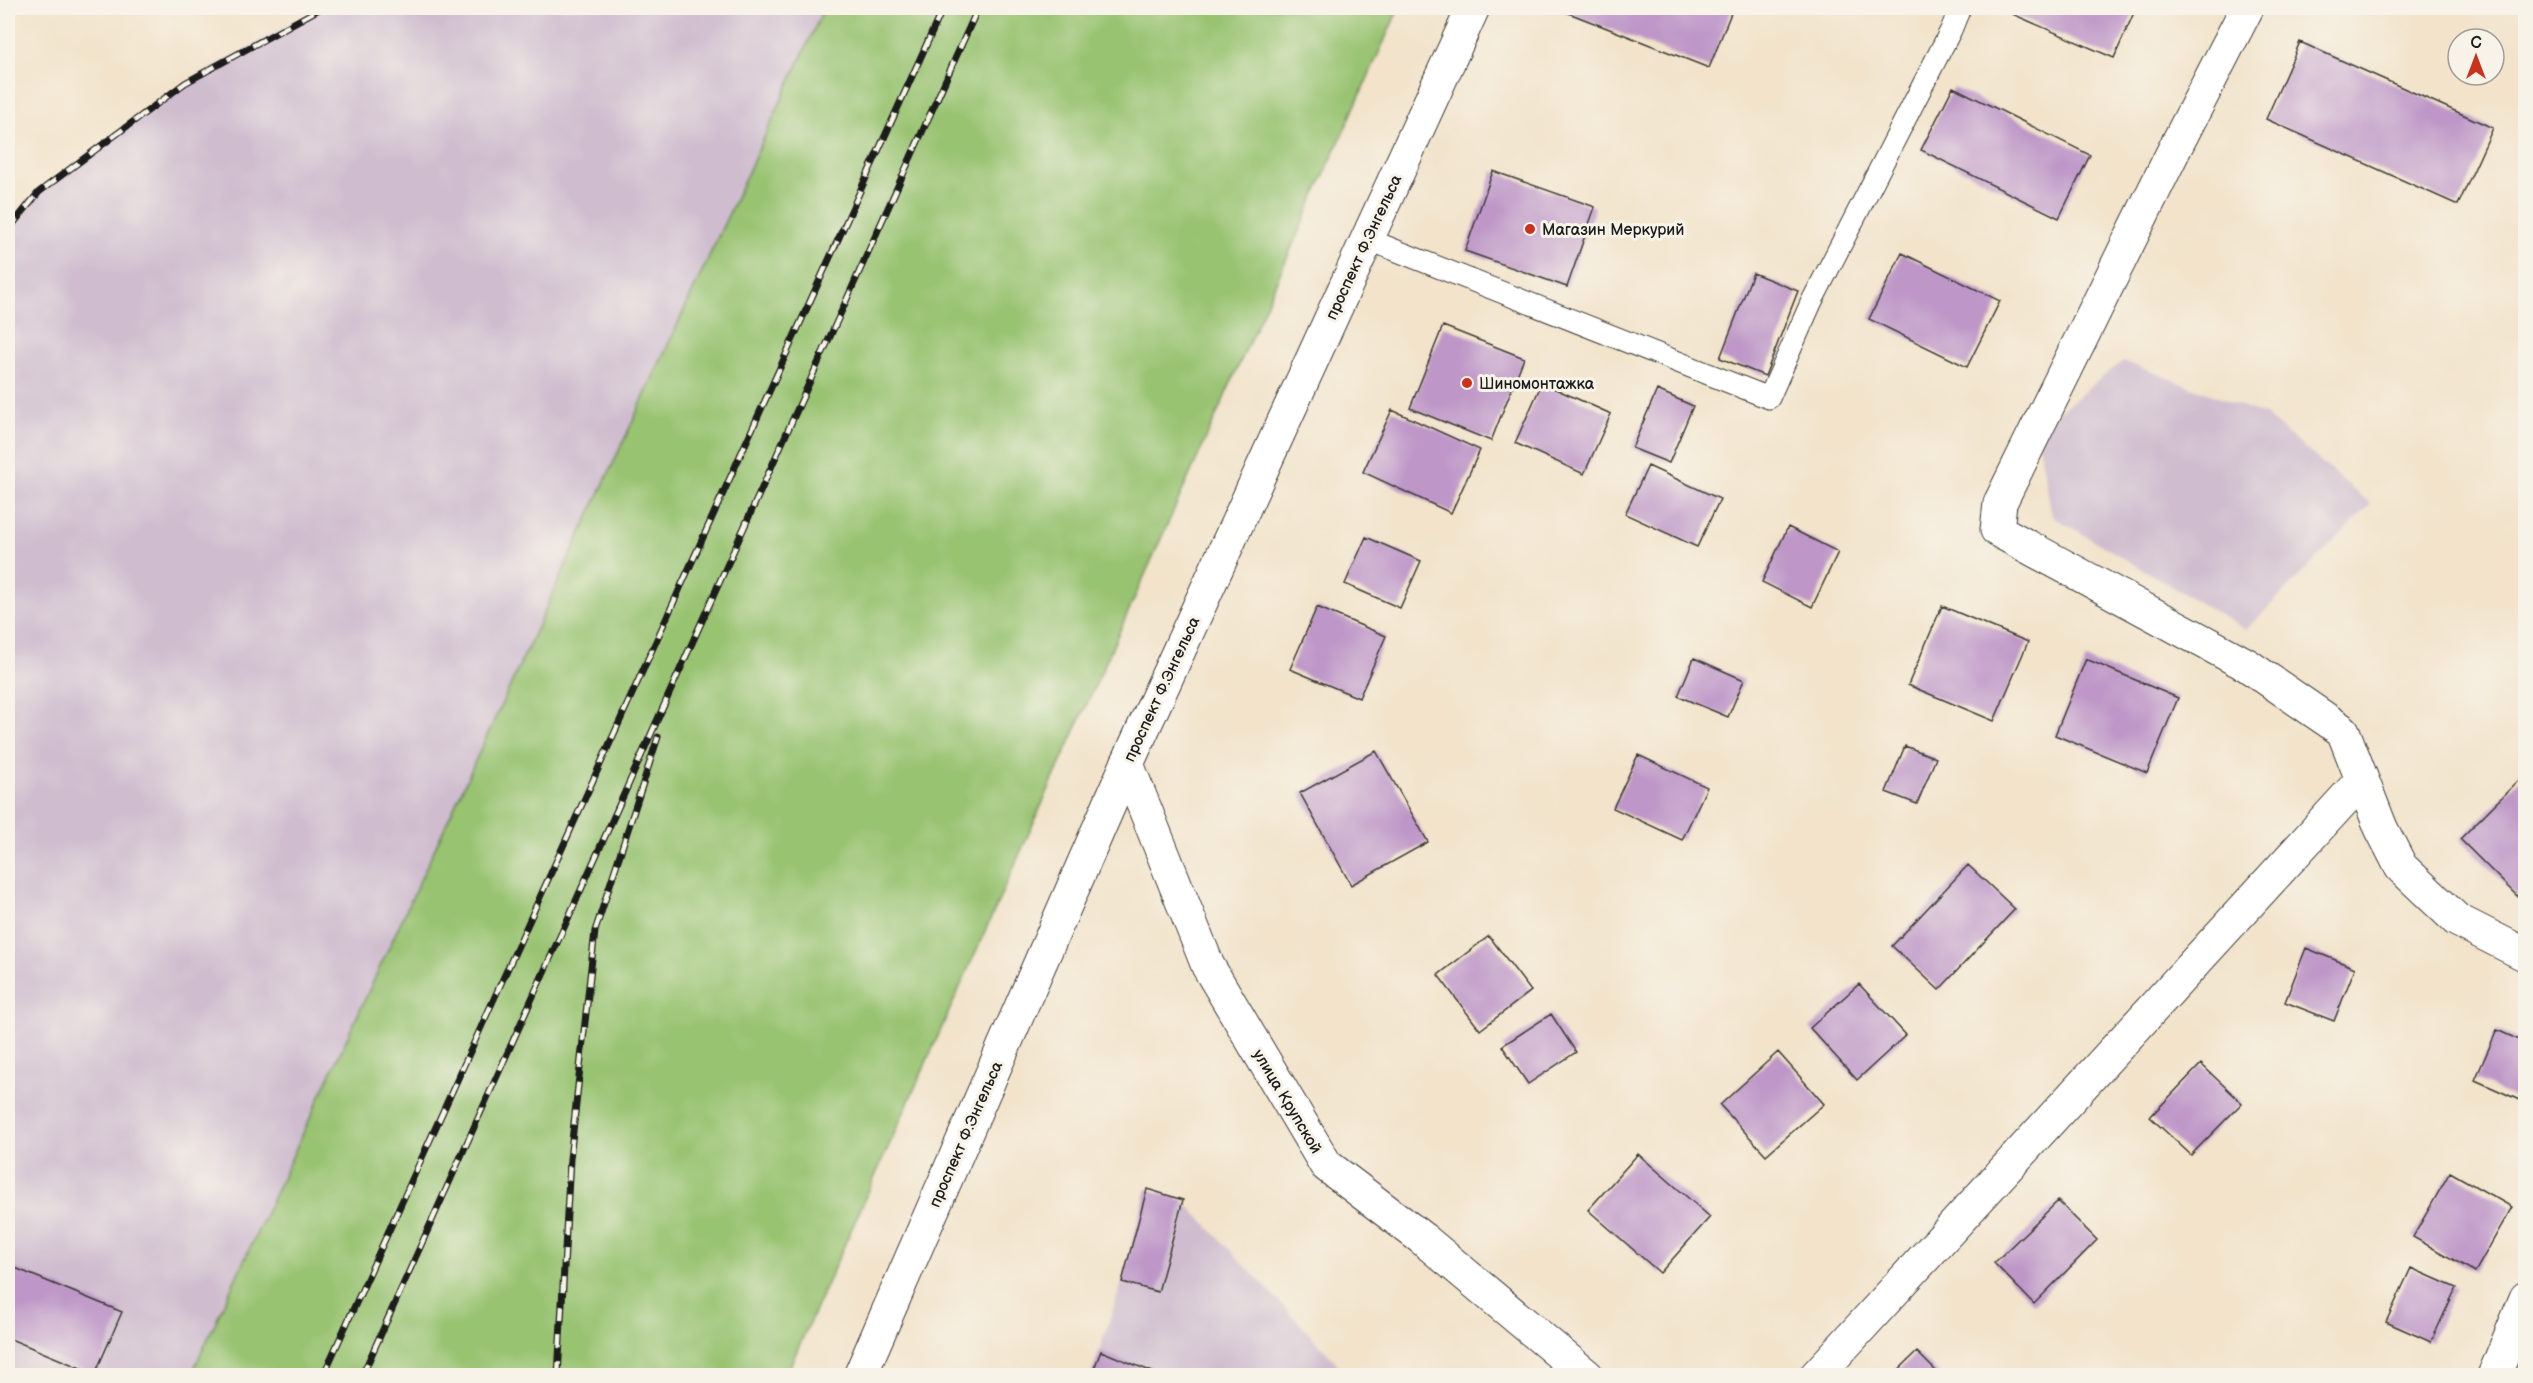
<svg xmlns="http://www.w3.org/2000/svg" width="2533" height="1383" font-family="'Balsamiq Sans',sans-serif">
	<rect width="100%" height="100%" fill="#f7f3e8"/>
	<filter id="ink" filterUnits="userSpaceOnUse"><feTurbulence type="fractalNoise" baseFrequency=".0167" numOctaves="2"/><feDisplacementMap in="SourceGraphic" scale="12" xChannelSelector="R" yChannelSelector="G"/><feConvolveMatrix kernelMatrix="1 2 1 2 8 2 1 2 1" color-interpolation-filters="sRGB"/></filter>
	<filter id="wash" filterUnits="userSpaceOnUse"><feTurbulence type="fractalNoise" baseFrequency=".008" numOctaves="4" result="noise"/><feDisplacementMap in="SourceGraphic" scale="24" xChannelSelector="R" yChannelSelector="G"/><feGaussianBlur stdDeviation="1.35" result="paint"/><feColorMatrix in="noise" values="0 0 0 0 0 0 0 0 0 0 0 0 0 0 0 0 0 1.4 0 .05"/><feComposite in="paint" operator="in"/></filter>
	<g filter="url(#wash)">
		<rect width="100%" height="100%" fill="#f2e3ca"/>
		<path fill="#cfbdcf" d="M 321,8 L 824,8 L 191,1375 L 8,1376 L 8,230 L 39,192 L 185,83 Z
			M 2123,361 L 2265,415 L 2371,504 L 2246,630 L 2052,516 L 2036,429 Z
			M 1147,1189 L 1183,1200 L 1348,1375 L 1091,1376 L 1122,1282 Z"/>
		<path fill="#98c371" stroke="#5a7046" stroke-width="1.5" d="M 824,8 L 1399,8 L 786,1375 L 191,1375 Z"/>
		<g id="blocks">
			<path fill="#be97c8" d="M 1562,8 L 1733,8 L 1709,68 L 1561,10 Z
				M 2004,8 L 2136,8 L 2114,58 L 2003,10 Z
				M 2300,42 L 2493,128 L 2458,205 L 2266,119 Z
				M 1953,87 L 2090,155 L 2059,218 L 1921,150 Z
				M 1493,171 L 1595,207 L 1567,287 L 1465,251 Z
				M 1902,253 L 2000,301 L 1967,367 L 1869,319 Z
				M 1753,273 L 1798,291 L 1765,376 L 1720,358 Z
				M 1443,326 L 1524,358 L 1491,441 L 1410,408 Z
				M 1542,383 L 1611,414 L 1584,474 L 1515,443 Z
				M 1657,390 L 1693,406 L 1669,463 L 1632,448 Z
				M 1392,410 L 1480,450 L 1451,513 L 1363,472 Z
				M 1648,466 L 1720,499 L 1697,547 L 1625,514 Z
				M 1788,527 L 1838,552 L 1812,607 L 1762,582 Z
				M 1366,537 L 1421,561 L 1400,608 L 1345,584 Z
				M 1942,606 L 2028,642 L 1994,721 L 1908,685 Z
				M 1317,607 L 1386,636 L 1359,698 L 1290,669 Z
				M 1694,658 L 1744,680 L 1728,717 L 1678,696 Z
				M 2086,659 L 2178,698 L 2147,773 L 2055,735 Z
				M 1905,746 L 1936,758 L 1917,804 L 1886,792 Z
				M 1376,751 L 1428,842 L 1351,885 L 1300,793 Z
				M 1638,755 L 1707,787 L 1682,840 L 1613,808 Z
				M 2526,773 L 2526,889 L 2518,897 L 2460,839 Z
				M 1968,865 L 2015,909 L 1939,990 L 1892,946 Z
				M 1489,936 L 1531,991 L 1480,1030 L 1438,975 Z
				M 2306,948 L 2355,968 L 2334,1021 L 2285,1002 Z
				M 1859,984 L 1906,1035 L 1857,1080 L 1810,1028 Z
				M 1551,1014 L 1576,1052 L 1528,1084 L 1502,1046 Z
				M 2497,1030 L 2526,1043 L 2526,1103 L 2475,1080 Z
				M 1778,1052 L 1824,1104 L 1766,1155 L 1720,1105 Z
				M 2201,1064 L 2242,1103 L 2191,1155 L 2150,1117 Z
				M 1638,1154 L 1710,1217 L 1660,1273 L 1588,1210 Z
				M 2450,1172 L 2512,1207 L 2475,1272 L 2413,1237 Z
				M 1147,1189 L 1183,1200 L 1158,1292 L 1122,1282 Z
				M 2058,1201 L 2097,1240 L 2034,1304 L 1994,1263 Z
				M 8,1265 L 122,1312 L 95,1374 L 8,1338 Z
				M 2411,1268 L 2456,1288 L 2431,1342 L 2386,1322 Z
				M 1101,1351 L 1160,1375 L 1160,1376 L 1091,1376 Z
				M 1917,1352 L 1941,1376 L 1892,1376 Z"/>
		</g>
	</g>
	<g filter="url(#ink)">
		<use href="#blocks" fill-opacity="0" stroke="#3c3a36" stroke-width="1.5"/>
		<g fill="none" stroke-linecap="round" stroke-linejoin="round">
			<g stroke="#3c3a36" stroke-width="23">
				<path id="service" d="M 1367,239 L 1769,398 L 1811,303 L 1951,30 L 1960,8"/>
			</g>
			<g stroke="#3c3a36" stroke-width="35">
				<path id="minor" d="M 2247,8 L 2175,148 L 2000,503 L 1997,530 L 2247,665 L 2343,731 L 2381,828 L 2401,867 L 2457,920 L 2526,955
					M 1127,764 L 1208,966 L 1326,1165 L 1423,1239 L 1587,1376
					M 1816,1376 L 2362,780
					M 2494,1376 L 2526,1298"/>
			</g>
			<g stroke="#3c3a36" stroke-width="35">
				<path id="tertiary" d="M 860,1376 L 1127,764 L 1473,8"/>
			</g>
			<use href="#service" stroke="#fff" stroke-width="21"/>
			<use href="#minor" stroke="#fff" stroke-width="33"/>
			<use href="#tertiary" stroke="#fff" stroke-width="33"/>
			<g stroke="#1c1c1c" stroke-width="7">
				<path id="rail" d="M 8,230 L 39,192 L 185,83 L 321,8
					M 323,1376 L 943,8
					M 362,1376 L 978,8
					M 558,1376 L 570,1159 L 595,931 L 658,737"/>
			</g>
			<use href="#rail" stroke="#f7f3e8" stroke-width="4.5" stroke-dasharray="14" stroke-linecap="butt"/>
		</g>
	</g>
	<g fill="#c8321e" stroke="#f7f3e8" stroke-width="2">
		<circle cx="1530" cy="229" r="6"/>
		<circle cx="1467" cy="383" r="6"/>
	</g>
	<g text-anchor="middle" stroke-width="6" stroke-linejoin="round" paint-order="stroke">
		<g font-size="16" fill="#1c1c1c" stroke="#f7f3e8" text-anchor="start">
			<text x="1542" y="235">Магазин Меркурий</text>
			<text x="1479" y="389">Шиномонтажка</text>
		</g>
		<g font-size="16" fill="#1c1c1c" stroke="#f7f3e8">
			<text transform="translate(1363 247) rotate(-65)" y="6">проспект Ф.Энгельса</text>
			<text transform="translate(1161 689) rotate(-65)" y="6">проспект Ф.Энгельса</text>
			<text transform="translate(1288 1101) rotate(59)" y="6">улица Крупской</text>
			<text transform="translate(965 1134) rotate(-66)" y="6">проспект Ф.Энгельса</text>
		</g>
	</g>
	<rect width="2533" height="1383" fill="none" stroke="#f7f3e8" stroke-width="30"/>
	<g transform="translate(2476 57)"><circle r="28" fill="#f7f3e8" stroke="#9f9d96" stroke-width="1.5"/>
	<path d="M0-4.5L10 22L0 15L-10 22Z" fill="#c8321e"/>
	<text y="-9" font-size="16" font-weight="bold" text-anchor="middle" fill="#1c1c1c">С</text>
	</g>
</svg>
